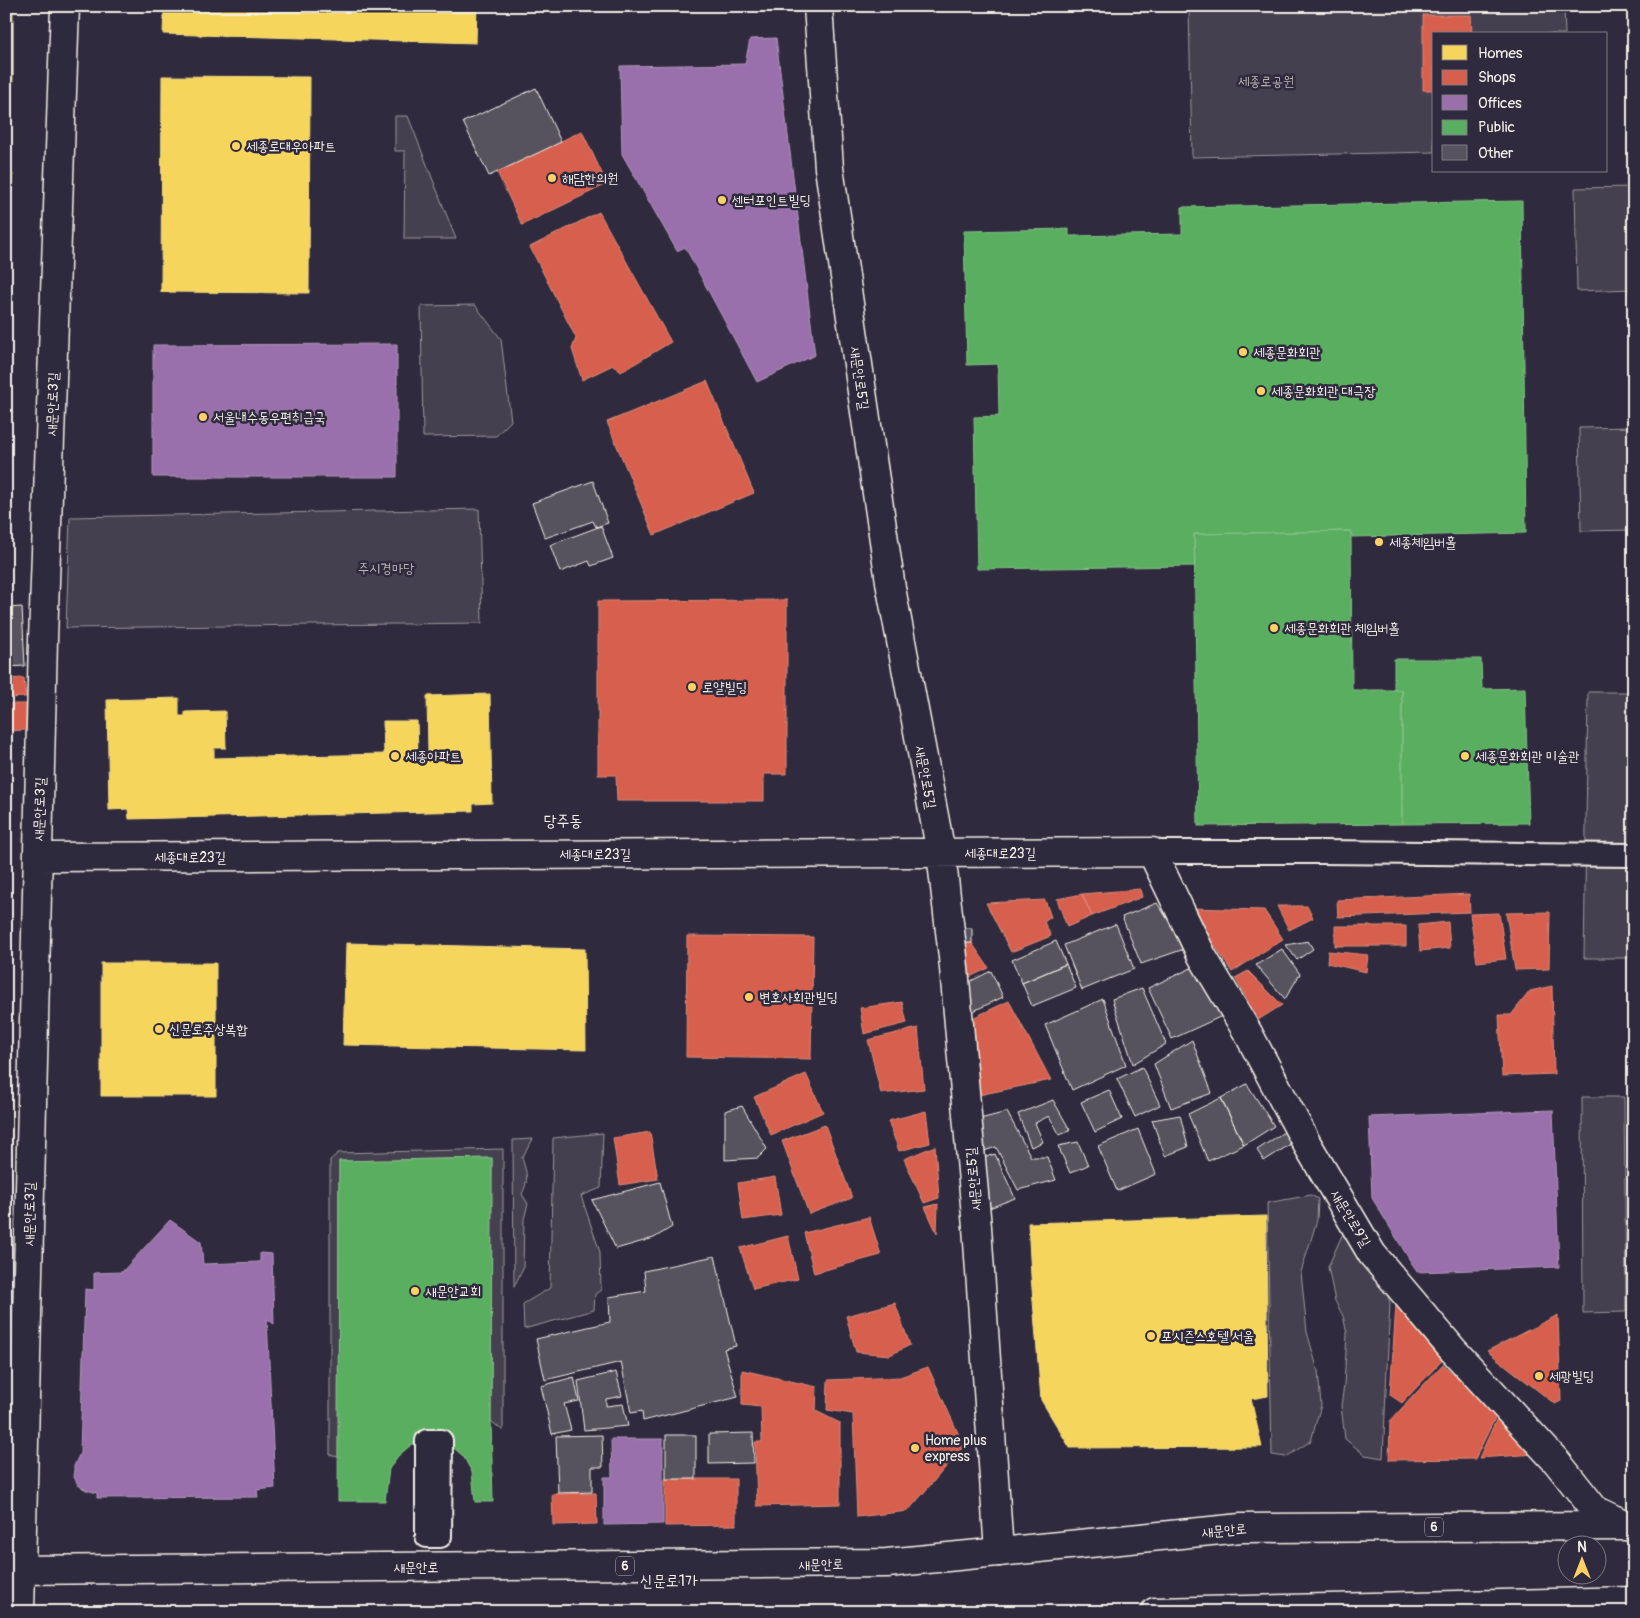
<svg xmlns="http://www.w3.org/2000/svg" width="1640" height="1618" font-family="Pangolin,'Poor Story',sans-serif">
	<rect width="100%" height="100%" fill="#2f2a3d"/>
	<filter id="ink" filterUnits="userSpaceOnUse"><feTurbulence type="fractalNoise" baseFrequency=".02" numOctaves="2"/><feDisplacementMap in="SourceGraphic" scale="10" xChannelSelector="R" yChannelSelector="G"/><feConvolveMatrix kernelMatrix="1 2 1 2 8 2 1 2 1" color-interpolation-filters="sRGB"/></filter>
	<g filter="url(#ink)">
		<path fill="#454050" stroke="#9c989c" d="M 1189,6 L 1564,6 L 1565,34 L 1434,34 L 1434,152 L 1192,157 Z
			M 1577,6 L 1634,6 L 1634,9 L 1577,10 Z
			M 395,116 L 408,116 L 456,239 L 404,239 L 405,151 L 395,151 Z
			M 1634,187 L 1634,289 L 1577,291 L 1575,188 Z
			M 475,305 L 501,339 L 511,421 L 496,436 L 423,437 L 421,306 Z
			M 1634,427 L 1634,530 L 1581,531 L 1579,428 Z
			M 479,509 L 482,623 L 66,628 L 70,517 Z
			M 1588,692 L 1634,692 L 1634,958 L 1584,958 Z
			M 1582,1097 L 1624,1097 L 1626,1312 L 1583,1313 Z
			M 603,1133 L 601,1188 L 581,1196 L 600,1252 L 601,1290 L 595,1294 L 594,1310 L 524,1329 L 523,1304 L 550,1288 L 553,1138 Z
			M 533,1139 L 522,1158 C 527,1173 529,1180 522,1194 L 528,1204 L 524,1219 L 523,1268 L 514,1287 L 513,1140 Z
			M 503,1149 L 503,1431 L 491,1421 L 492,1158 L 339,1161 L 338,1457 L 330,1455 L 330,1160 L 338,1153 Z
			M 1311,1195 L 1318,1199 L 1317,1220 L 1301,1272 L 1307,1332 L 1318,1371 L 1321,1405 L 1311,1441 L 1286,1457 L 1272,1455 L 1267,1203 Z
			M 1350,1217 L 1372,1254 L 1390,1302 L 1383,1458 L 1365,1455 L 1345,1439 L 1341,1406 L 1344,1385 L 1347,1333 L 1343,1316 L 1335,1301 L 1328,1267 Z"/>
		<path fill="#f6d55c" stroke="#f5dd86" d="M 6,6 L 13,6 L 13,85 L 6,85 Z
			M 164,6 L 477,6 L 476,43 L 163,34 Z
			M 162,76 L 310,77 L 309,293 L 161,292 Z
			M 6,173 L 13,174 L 6,233 Z
			M 490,694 L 492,803 L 473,804 L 473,811 L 129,819 L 128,809 L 109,810 L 107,700 L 179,698 L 179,716 L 185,716 L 185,712 L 225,711 L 226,748 L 214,748 L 214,758 L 384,754 L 383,721 L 417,721 L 418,753 L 428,753 L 427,696 Z
			M 346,943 L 585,949 L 586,1050 L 343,1045 Z
			M 101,963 L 216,963 L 216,1096 L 101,1096 Z
			M 1266,1216 L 1268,1396 L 1251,1399 L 1262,1447 L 1070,1448 L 1041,1400 L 1031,1276 L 1028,1223 Z"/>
		<path fill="#d6604d" stroke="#df8c7c" d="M 1423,15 L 1471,15 L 1472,34 L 1434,34 L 1434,90 L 1423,90 Z
			M 582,131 L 607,184 L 522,225 L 497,172 Z
			M 599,212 L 671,342 L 621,372 L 613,365 L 582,380 L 572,349 L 576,338 L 530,247 Z
			M 707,381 L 754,493 L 654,535 L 607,422 Z
			M 787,600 L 787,774 L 764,774 L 764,801 L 617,801 L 616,775 L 598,775 L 598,601 Z
			M 24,678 L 26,697 L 6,698 L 6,679 Z
			M 6,704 L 26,704 L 26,730 L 6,731 Z
			M 1140,889 L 1142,897 L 1092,916 L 1082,894 Z
			M 1082,894 L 1092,916 L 1067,927 L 1057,899 Z
			M 1469,894 L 1470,912 L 1338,917 L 1337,900 Z
			M 1045,900 L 1051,917 L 1044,922 L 1051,936 L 1011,952 L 986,903 Z
			M 1277,906 L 1307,906 L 1313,918 L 1289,930 Z
			M 1190,908 L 1264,910 L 1283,939 L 1232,972 Z
			M 1550,912 L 1549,969 L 1515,970 L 1506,913 Z
			M 1499,913 L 1506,959 L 1477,962 L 1470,914 Z
			M 1448,922 L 1450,948 L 1420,951 L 1418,925 Z
			M 1335,926 L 1406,926 L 1406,946 L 1335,946 Z
			M 687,936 L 813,937 L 811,1059 L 686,1057 Z
			M 960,943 L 972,943 L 989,968 L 963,980 Z
			M 1328,951 L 1368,955 L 1366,972 L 1327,963 Z
			M 1248,971 L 1282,1005 L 1258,1020 L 1235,978 Z
			M 1552,986 L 1554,1074 L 1502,1076 L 1499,1015 L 1511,1015 L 1530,991 Z
			M 1009,1001 L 1051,1080 L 974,1096 L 968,1020 Z
			M 902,1002 L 907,1023 L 864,1034 L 860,1008 Z
			M 918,1028 L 924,1089 L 881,1094 L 868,1040 Z
			M 806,1074 L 823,1112 L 771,1135 L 754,1097 Z
			M 926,1111 L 930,1143 L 899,1151 L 888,1121 Z
			M 825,1125 L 852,1198 L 809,1214 L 782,1141 Z
			M 650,1132 L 658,1179 L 620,1185 L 613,1138 Z
			M 935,1146 L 939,1198 L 924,1203 L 904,1159 Z
			M 775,1177 L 781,1215 L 743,1220 L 738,1183 Z
			M 938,1204 L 937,1233 L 925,1207 Z
			M 869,1217 L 881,1255 L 814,1273 L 804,1233 Z
			M 788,1236 L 798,1279 L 753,1289 L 740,1248 Z
			M 1390,1293 L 1450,1352 L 1402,1403 L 1390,1395 L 1396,1305 Z
			M 895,1303 L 910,1345 L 890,1355 L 856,1352 L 846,1316 Z
			M 1558,1315 L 1561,1401 L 1555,1404 L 1487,1351 Z
			M 1443,1364 L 1497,1414 L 1475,1459 L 1389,1460 L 1390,1421 Z
			M 928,1367 L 964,1446 L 908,1511 L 857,1517 L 853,1414 L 827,1410 L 828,1380 L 900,1377 Z
			M 742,1370 L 817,1387 L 816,1411 L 840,1423 L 840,1504 L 757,1506 L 755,1442 L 762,1442 L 761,1407 L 742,1405 Z
			M 1499,1414 L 1537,1454 L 1479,1458 Z
			M 665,1479 L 736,1479 L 736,1525 L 665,1526 Z
			M 596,1493 L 597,1524 L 553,1525 L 552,1494 Z"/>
		<path fill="#9970ab" stroke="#b497bd" d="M 776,38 L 815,355 L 757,382 L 685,247 L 677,251 L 622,154 L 620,66 L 745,64 L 750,39 Z
			M 397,344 L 397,477 L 153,477 L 153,345 Z
			M 1553,1110 L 1559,1267 L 1417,1272 L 1372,1198 L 1369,1117 Z
			M 170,1220 L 201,1242 L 203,1264 L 260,1262 L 260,1253 L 272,1254 L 274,1324 L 267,1319 L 275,1488 L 257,1490 L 258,1497 L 97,1498 L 97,1493 L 86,1490 L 78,1485 L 74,1477 L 74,1466 L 80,1453 L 85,1289 L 94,1290 L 94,1273 L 122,1272 Z
			M 611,1439 L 663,1439 L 663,1524 L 604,1525 L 604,1477 L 612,1477 Z"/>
		<path fill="#5aae61" stroke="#88c28a" d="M 1522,201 L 1526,533 L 1352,537 L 1351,531 L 1194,534 L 1195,566 L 977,569 L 974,417 L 999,416 L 998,364 L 967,365 L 964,231 L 1069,229 L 1069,236 L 1182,234 L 1182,207 Z
			M 1351,531 L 1352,690 L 1402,690 L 1402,824 L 1198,826 L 1194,534 Z
			M 1394,659 L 1481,659 L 1482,689 L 1525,688 L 1529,823 L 1402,824 L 1402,690 L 1394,690 Z
			M 492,1158 L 491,1421 L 493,1502 L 475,1502 L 472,1472 L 463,1456 L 455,1449 L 448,1444 L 420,1441 L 411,1445 L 398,1456 L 389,1469 L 385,1501 L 338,1501 L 339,1161 Z"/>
		<path fill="#56525f" stroke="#f4f1e8" d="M 536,88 L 561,142 L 489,176 L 463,122 Z
			M 593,481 L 608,523 L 596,527 L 593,521 L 545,538 L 532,503 Z
			M 601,526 L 613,558 L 591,566 L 589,561 L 560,572 L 550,545 Z
			M 22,607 L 25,666 L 6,667 L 6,608 Z
			M 1157,903 L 1187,948 L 1141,964 L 1122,917 Z
			M 1116,924 L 1134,969 L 1082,990 L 1064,945 Z
			M 960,928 L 972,928 L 972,943 L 960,943 Z
			M 1056,941 L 1066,964 L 1022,983 L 1012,960 Z
			M 1308,941 L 1313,949 L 1297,960 L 1286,945 Z
			M 1282,949 L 1300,974 L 1285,999 L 1256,965 Z
			M 1066,964 L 1076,988 L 1032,1006 L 1022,983 Z
			M 1198,965 L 1222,1016 L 1172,1039 L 1148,988 Z
			M 991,971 L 1003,997 L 965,1015 L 965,984 Z
			M 1142,988 L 1166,1044 L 1133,1064 L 1112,999 Z
			M 1103,999 L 1126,1065 L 1072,1090 L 1045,1025 Z
			M 1192,1040 L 1212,1093 L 1171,1108 L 1154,1064 Z
			M 1142,1067 L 1160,1105 L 1135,1117 L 1117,1079 Z
			M 1247,1084 L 1274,1126 L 1244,1145 L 1221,1098 Z
			M 1109,1090 L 1122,1119 L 1095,1132 L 1081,1102 Z
			M 1221,1098 L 1244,1145 L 1208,1161 L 1188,1114 Z
			M 1053,1100 L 1070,1130 L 1060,1135 L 1049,1116 L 1035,1123 L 1043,1142 L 1031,1147 L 1018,1114 Z
			M 742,1106 L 767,1149 L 758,1158 L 725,1160 L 725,1111 Z
			M 1007,1112 L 1031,1157 L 1047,1157 L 1056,1180 L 1018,1190 L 996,1147 L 981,1152 L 976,1120 Z
			M 1180,1115 L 1188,1147 L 1165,1156 L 1152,1120 Z
			M 1138,1129 L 1156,1174 L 1117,1191 L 1098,1146 Z
			M 1287,1130 L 1294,1142 L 1264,1161 L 1257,1150 Z
			M 1078,1142 L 1088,1165 L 1070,1173 L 1058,1146 Z
			M 995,1154 L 1015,1198 L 987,1209 L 980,1159 Z
			M 660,1182 L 672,1227 L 654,1238 L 616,1249 L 592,1200 Z
			M 715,1256 L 736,1346 L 724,1349 L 738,1397 L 643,1421 L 642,1411 L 631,1413 L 621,1362 L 545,1380 L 536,1339 L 610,1322 L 609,1297 L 646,1291 L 644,1271 Z
			M 616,1372 L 622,1396 L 606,1399 L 606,1406 L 623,1404 L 628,1426 L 584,1430 L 578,1381 Z
			M 574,1377 L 579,1401 L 564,1404 L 571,1430 L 552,1434 L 541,1386 Z
			M 753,1433 L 754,1463 L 709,1464 L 709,1434 Z
			M 602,1435 L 603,1467 L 592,1467 L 592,1492 L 558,1493 L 556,1436 Z
			M 666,1435 L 696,1435 L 696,1479 L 666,1479 Z"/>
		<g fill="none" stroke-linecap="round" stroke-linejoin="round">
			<g stroke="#f4f1e8" stroke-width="26">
				<path id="pedestrian" d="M 1152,852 L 1321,852 L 1634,855
					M 427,1441 L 441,1441 L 440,1536 L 427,1536 Z"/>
			</g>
			<g stroke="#f4f1e8" stroke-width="31">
				<path id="minor" d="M 818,6 L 829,168 L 891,588 L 941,853 L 953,957 L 977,1227 L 999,1552
					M 38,857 L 1152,852 L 1202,956 L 1248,1033 L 1307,1144 L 1372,1254 L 1453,1350 L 1557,1462 L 1595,1510 L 1628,1526
					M 20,1612 L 43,639 L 65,6"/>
			</g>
			<g stroke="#f4f1e8" stroke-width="31">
				<path id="primary" d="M 6,1570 L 887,1563 L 1241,1528 L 1634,1526
					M 1155,1612 L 1634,1601"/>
			</g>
			<use href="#pedestrian" stroke="#2f2a3d" stroke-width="22"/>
			<use href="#minor" stroke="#2f2a3d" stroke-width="28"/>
			<use href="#primary" stroke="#2f2a3d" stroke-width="28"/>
		</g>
	</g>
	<g fill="#ffd166" stroke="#2f2a3d" stroke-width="2">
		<circle cx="236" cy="146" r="5"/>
		<circle cx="552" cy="178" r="5"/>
		<circle cx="722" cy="200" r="5"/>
		<circle cx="1243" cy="352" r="5"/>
		<circle cx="1261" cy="391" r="5"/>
		<circle cx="203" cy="417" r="5"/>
		<circle cx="1379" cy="542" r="5"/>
		<circle cx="1274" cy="628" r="5"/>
		<circle cx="692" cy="687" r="5"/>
		<circle cx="395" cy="756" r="5"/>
		<circle cx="1465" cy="756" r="5"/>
		<circle cx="749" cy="997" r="5"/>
		<circle cx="159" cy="1029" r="5"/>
		<circle cx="415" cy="1291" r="5"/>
		<circle cx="1151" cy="1336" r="5"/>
		<circle cx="1539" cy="1376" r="5"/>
		<circle cx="915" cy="1448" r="5"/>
	</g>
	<g text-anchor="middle" stroke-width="5" stroke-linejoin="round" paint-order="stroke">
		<g fill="#2f2a3d" stroke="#b9b5b5" stroke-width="1">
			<rect x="1425" y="1517.5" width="18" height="19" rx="4"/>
			<rect x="616" y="1556.5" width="18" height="19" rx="4"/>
		</g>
		<g font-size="12" font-weight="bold" fill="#f4f1e8">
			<text x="1434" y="1531">6</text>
			<text x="625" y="1570">6</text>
		</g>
		<g font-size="14" fill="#b7b3b3" stroke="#2f2a3d">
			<text x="1266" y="86">세종로공원</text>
			<text x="386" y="573">주시경마당</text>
		</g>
		<g font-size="14" fill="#f4f1e8" stroke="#2f2a3d" text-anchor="start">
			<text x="246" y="151">세종로대우아파트</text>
			<text x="562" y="183">해담한의원</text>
			<text x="732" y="205">센터포인트빌딩</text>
			<text x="1253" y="357">세종문화회관</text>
			<text x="1271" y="396">세종문화회관 대극장</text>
			<text x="213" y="422">서울내수동우편취급국</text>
			<text x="1389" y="547">세종체임버홀</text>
			<text x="1284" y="633">세종문화회관 체임버홀</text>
			<text x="702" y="692">로얄빌딩</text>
			<text x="405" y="761">세종아파트</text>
			<text x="1475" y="761">세종문화회관 미술관</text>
			<text x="759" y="1002">변호사회관빌딩</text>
			<text x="169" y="1034">신문로주상복합</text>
			<text x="425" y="1296">새문안교회</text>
			<text x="1161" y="1341">포시즌스호텔 서울</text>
			<text x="1549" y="1381">세광빌딩</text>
			<text x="925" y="1445">Home plus<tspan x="925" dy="16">express</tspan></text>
		</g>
		<g font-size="14" fill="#f4f1e8" stroke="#2f2a3d">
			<text transform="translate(860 378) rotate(82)" y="5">새문안로5길</text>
			<text transform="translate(52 404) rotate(-88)" y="5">새문안로3길</text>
			<text transform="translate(926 777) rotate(80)" y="5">새문안로5길</text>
			<text transform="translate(39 809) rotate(-88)" y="5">새문안로3길</text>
			<text x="1000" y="858">세종대로23길</text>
			<text x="595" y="859">세종대로23길</text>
			<text x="190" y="862">세종대로23길</text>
			<text transform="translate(973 1179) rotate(-95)" y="5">새문안로5길</text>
			<text transform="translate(29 1214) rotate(-89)" y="5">새문안로3길</text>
			<text transform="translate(1351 1218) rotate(59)" y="5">새문안로9길</text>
			<text transform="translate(1224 1530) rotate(-5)" y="5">새문안로</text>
			<text transform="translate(821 1564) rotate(-1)" y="5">새문안로</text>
			<text x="416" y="1572">새문안로</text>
		</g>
		<g font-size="16" fill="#f4f1e8" stroke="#2f2a3d">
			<text x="563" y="826">당주동</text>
			<text x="669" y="1586">신문로1가</text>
		</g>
	</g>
	<rect width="1640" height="1618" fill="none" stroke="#2f2a3d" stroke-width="25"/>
	<rect x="12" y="12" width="1615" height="1593" fill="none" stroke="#f4f1e8" stroke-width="2" filter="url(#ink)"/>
	<rect x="1432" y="32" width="175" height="140" fill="#2f2a3d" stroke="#7e7a81"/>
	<rect x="1442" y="45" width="25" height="15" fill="#f6d55c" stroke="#7e7a81"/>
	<text x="1478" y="58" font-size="15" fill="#f4f1e8">Homes</text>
	<rect x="1442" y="70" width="25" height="15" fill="#d6604d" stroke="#7e7a81"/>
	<text x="1478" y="82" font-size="15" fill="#f4f1e8">Shops</text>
	<rect x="1442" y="95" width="25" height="15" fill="#9970ab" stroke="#7e7a81"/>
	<text x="1478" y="108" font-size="15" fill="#f4f1e8">Offices</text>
	<rect x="1442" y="120" width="25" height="15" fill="#5aae61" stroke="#7e7a81"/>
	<text x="1478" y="132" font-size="15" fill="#f4f1e8">Public</text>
	<rect x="1442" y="145" width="25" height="15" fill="#56525f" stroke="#7e7a81"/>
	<text x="1478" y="158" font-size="15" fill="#f4f1e8">Other</text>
	<g transform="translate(1582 1560)"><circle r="24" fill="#2f2a3d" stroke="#7e7a81"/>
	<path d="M0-4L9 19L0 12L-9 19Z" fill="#ffd166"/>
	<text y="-8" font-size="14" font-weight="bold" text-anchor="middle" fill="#f4f1e8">N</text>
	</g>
</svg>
